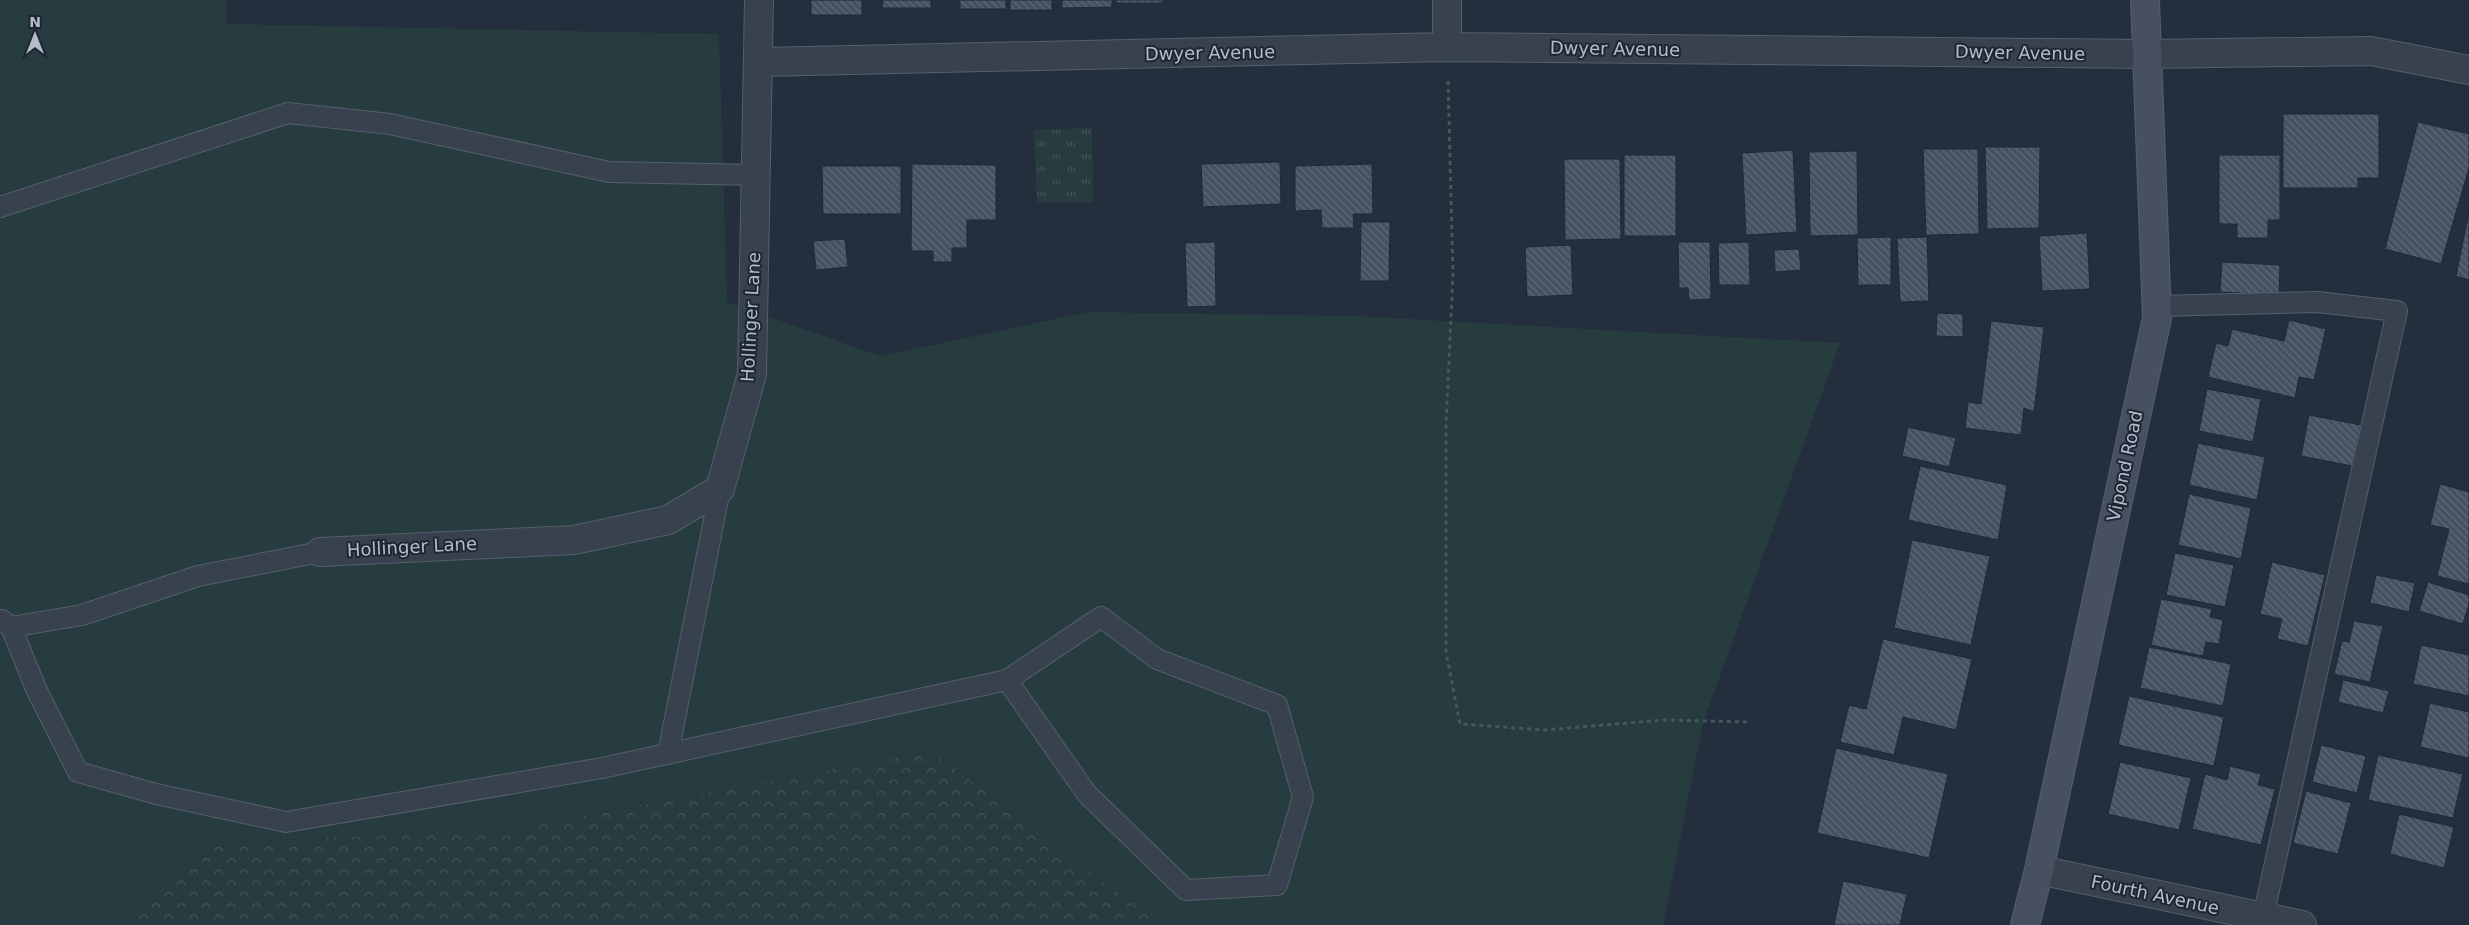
<svg xmlns="http://www.w3.org/2000/svg" width="2469" height="925" font-family="'DejaVu Sans',sans-serif">
	<defs>
		<pattern id="forest-crowns" width="20" height="18" patternUnits="userSpaceOnUse" patternTransform="scale(1.25)"><rect width="20" height="18" fill="#263c3f"/><path d="M2 6a3 3 0 1 1 6 0M12 15a3 3 0 1 1 6 0" fill="none" stroke="#435659"/></pattern>
		<pattern id="park-tufts" width="24" height="20" patternUnits="userSpaceOnUse" patternTransform="scale(1.25)"><rect width="24" height="20" fill="#263c3f"/><path d="M3 7l-1-3M5 7V3M7 7l1-3M15 17l-1-3M17 17v-4M19 17l1-3" fill="none" stroke="#435659"/></pattern>
		<pattern id="building-back-hatch" width="6" height="6" patternUnits="userSpaceOnUse" patternTransform="scale(1.25)"><rect width="6" height="6" fill="#455162"/><path d="M-1 5l2 2M0 0l6 6M5-1l2 2" fill="none" stroke="#5d6877"/></pattern>
	</defs>
	<rect width="100%" height="100%" fill="#242f3e"/>
	<path fill="#263c3f" d="M 0,0 L 226,0 L 226,24 L 719,34 L 727,302 L 880,356 L 1089,312 L 1354,316 L 1840,343 L 1703,723 L 1663,925 L 1161,925 L 931,751 L 513,829 L 221,843 L 114,925 L 0,925 Z"/>
	<path fill="url(#forest-crowns)" d="M 931,751 L 1161,925 L 114,925 L 221,843 L 513,829 Z"/>
	<path fill="url(#park-tufts)" d="M 1092,128 L 1093,202 L 1037,202 L 1034,130 Z"/>
	<path fill="url(#building-back-hatch)" stroke="#1f2835" d="M 811,0 L 862,0 L 862,15 L 811,15 Z
		M 883,0 L 931,0 L 931,8 L 882,8 Z
		M 960,0 L 1006,0 L 1006,9 L 960,9 Z
		M 1010,0 L 1052,0 L 1052,10 L 1010,10 Z
		M 1062,0 L 1112,0 L 1112,7 L 1062,8 Z
		M 1116,0 L 1163,0 L 1163,3 L 1116,3 Z
		M 2283,114 L 2379,114 L 2379,178 L 2358,178 L 2358,188 L 2283,188 Z
		M 2418,122 L 2469,134 L 2469,168 L 2441,264 L 2385,249 Z
		M 1985,147 L 2040,147 L 2039,228 L 1987,229 Z
		M 1923,149 L 1978,149 L 1979,234 L 1926,235 Z
		M 1793,150 L 1797,232 L 1746,235 L 1742,153 Z
		M 1857,151 L 1858,235 L 1810,236 L 1809,152 Z
		M 1624,155 L 1676,155 L 1676,236 L 1624,236 Z
		M 2219,155 L 2280,155 L 2280,220 L 2268,220 L 2268,238 L 2237,238 L 2237,224 L 2219,224 Z
		M 1564,159 L 1620,159 L 1621,239 L 1565,240 Z
		M 1280,162 L 1281,204 L 1203,207 L 1201,164 Z
		M 912,164 L 996,165 L 996,220 L 967,220 L 967,248 L 952,248 L 952,262 L 933,262 L 933,251 L 911,251 Z
		M 1372,164 L 1373,214 L 1353,214 L 1354,228 L 1322,228 L 1321,210 L 1295,211 L 1295,166 Z
		M 822,166 L 901,166 L 901,214 L 823,214 Z
		M 2469,212 L 2469,280 L 2456,276 Z
		M 1361,222 L 1390,222 L 1389,281 L 1360,281 Z
		M 2087,233 L 2090,289 L 2042,291 L 2039,236 Z
		M 1891,237 L 1891,285 L 1858,285 L 1857,238 Z
		M 1927,237 L 1929,301 L 1900,302 L 1897,238 Z
		M 845,239 L 848,267 L 816,270 L 813,241 Z
		M 1215,242 L 1216,306 L 1187,307 L 1185,243 Z
		M 1678,242 L 1710,242 L 1711,299 L 1689,300 L 1688,288 L 1679,288 Z
		M 1749,242 L 1750,285 L 1719,285 L 1718,243 Z
		M 1571,245 L 1573,295 L 1527,297 L 1525,247 Z
		M 1799,249 L 1801,270 L 1775,272 L 1774,250 Z
		M 2222,262 L 2280,265 L 2279,295 L 2220,292 Z
		M 1937,313 L 1963,314 L 1963,337 L 1936,336 Z
		M 2289,320 L 2326,329 L 2314,380 L 2299,377 L 2295,398 L 2208,377 L 2216,343 L 2228,346 L 2232,329 L 2284,341 Z
		M 1991,321 L 2044,327 L 2034,412 L 2024,408 L 2021,435 L 1965,428 L 1968,402 L 1981,404 Z
		M 2207,389 L 2261,399 L 2253,442 L 2199,431 Z
		M 2309,415 L 2361,425 L 2352,466 L 2301,456 Z
		M 1908,427 L 1956,438 L 1949,467 L 1902,456 Z
		M 2198,443 L 2265,457 L 2257,500 L 2189,485 Z
		M 1920,466 L 2007,485 L 1998,540 L 1908,520 Z
		M 2440,484 L 2469,492 L 2469,584 L 2437,576 L 2449,529 L 2430,525 Z
		M 2189,494 L 2251,508 L 2241,559 L 2178,545 Z
		M 1912,540 L 1990,556 L 1971,645 L 1894,628 Z
		M 2175,553 L 2234,565 L 2225,607 L 2166,595 Z
		M 2272,562 L 2325,575 L 2308,646 L 2277,639 L 2282,619 L 2260,614 Z
		M 2376,575 L 2415,583 L 2409,612 L 2370,603 Z
		M 2428,582 L 2469,595 L 2469,604 L 2463,624 L 2419,611 Z
		M 2161,599 L 2212,609 L 2210,617 L 2223,620 L 2219,644 L 2206,642 L 2203,656 L 2151,645 Z
		M 2354,621 L 2383,626 L 2370,682 L 2334,674 L 2342,641 L 2349,642 Z
		M 1883,639 L 1972,659 L 1956,730 L 1903,717 L 1894,755 L 1840,742 L 1849,705 L 1866,709 Z
		M 2421,645 L 2469,655 L 2469,696 L 2413,684 Z
		M 2149,647 L 2231,664 L 2223,706 L 2140,688 Z
		M 2343,680 L 2389,691 L 2383,713 L 2338,702 Z
		M 2129,696 L 2224,717 L 2214,766 L 2118,745 Z
		M 2430,703 L 2469,712 L 2469,758 L 2420,747 Z
		M 2321,745 L 2366,756 L 2357,793 L 2312,782 Z
		M 1836,748 L 1948,774 L 1929,858 L 1817,833 Z
		M 2378,755 L 2463,774 L 2453,818 L 2368,800 Z
		M 2120,762 L 2191,778 L 2179,830 L 2108,814 Z
		M 2230,766 L 2261,774 L 2258,785 L 2275,789 L 2261,845 L 2192,829 L 2205,774 L 2227,780 Z
		M 2306,791 L 2351,803 L 2338,854 L 2293,843 Z
		M 2399,814 L 2454,827 L 2444,868 L 2390,854 Z
		M 1843,881 L 1907,894 L 1900,925 L 1834,925 Z"/>
	<g fill="none" stroke-linecap="round" stroke-linejoin="round">
		<g stroke="#565f6c" stroke-width="22">
			<path id="lane" d="M 0,207 L 288,113 L 390,124 L 609,172 L 756,175
				M 2157,306 L 2317,302 L 2397,311 L 2263,917
				M 2,620 L 11,627 L 82,615 L 198,576 L 320,552
				M 11,627 L 37,691 L 78,772 L 156,794 L 286,822 L 602,768 L 1007,680 L 1087,794 L 1186,890 L 1277,885 L 1303,797 L 1277,705 L 1157,659 L 1101,617 L 1007,680
				M 668,754 L 720,489"/>
		</g>
		<g stroke="#565f6c" stroke-width="30">
			<path id="street" d="M 1447,47 L 1447,0
				M 759,62 L 1447,47 L 2146,54 L 2371,51 L 2469,70
				M 320,552 L 574,540 L 668,520 L 720,489 L 752,374 L 759,0
				M 2039,870 L 2302,925"/>
		</g>
		<g stroke="#565f6c" stroke-width="30">
			<path id="secondary" d="M 2025,925 L 2039,870 L 2157,318 L 2145,0"/>
		</g>
		<path stroke="#44595c" stroke-width="3" stroke-dasharray="4 4" stroke-linecap="butt" d="M 1448,81 L 1453,274 L 1446,425 L 1446,652 L 1460,724 L 1544,730 L 1664,720 L 1750,722"/>
		<use href="#lane" stroke="#38414e" stroke-width="20"/>
		<use href="#street" stroke="#38414e" stroke-width="28"/>
		<use href="#secondary" stroke="#465061" stroke-width="28"/>
	</g>
	<g text-anchor="middle" stroke-width="4" stroke-linejoin="round" paint-order="stroke">
		<g font-size="18" fill="#b4bcc9" stroke="#1d2633">
			<text transform="translate(1615 49) rotate(1)" y="6">Dwyer Avenue</text>
			<text transform="translate(1210 53) rotate(-1)" y="6">Dwyer Avenue</text>
			<text transform="translate(2020 53) rotate(1)" y="6">Dwyer Avenue</text>
			<text transform="translate(751 317) rotate(-87)" y="6">Hollinger Lane</text>
			<text transform="translate(2125 466) rotate(-78)" y="6">Vipond Road</text>
			<text transform="translate(412 547) rotate(-3)" y="6">Hollinger Lane</text>
			<text transform="translate(2155 895) rotate(12)" y="6">Fourth Avenue</text>
		</g>
	</g>
	<g transform="translate(35 35)" stroke="#1d2633" stroke-width="4" paint-order="stroke">
	<path d="M0-4L9 19L0 12L-9 19Z" fill="#b4bcc9"/>
	<text y="-8" font-size="14" font-weight="bold" text-anchor="middle" fill="#b4bcc9">N</text>
	</g>
</svg>
